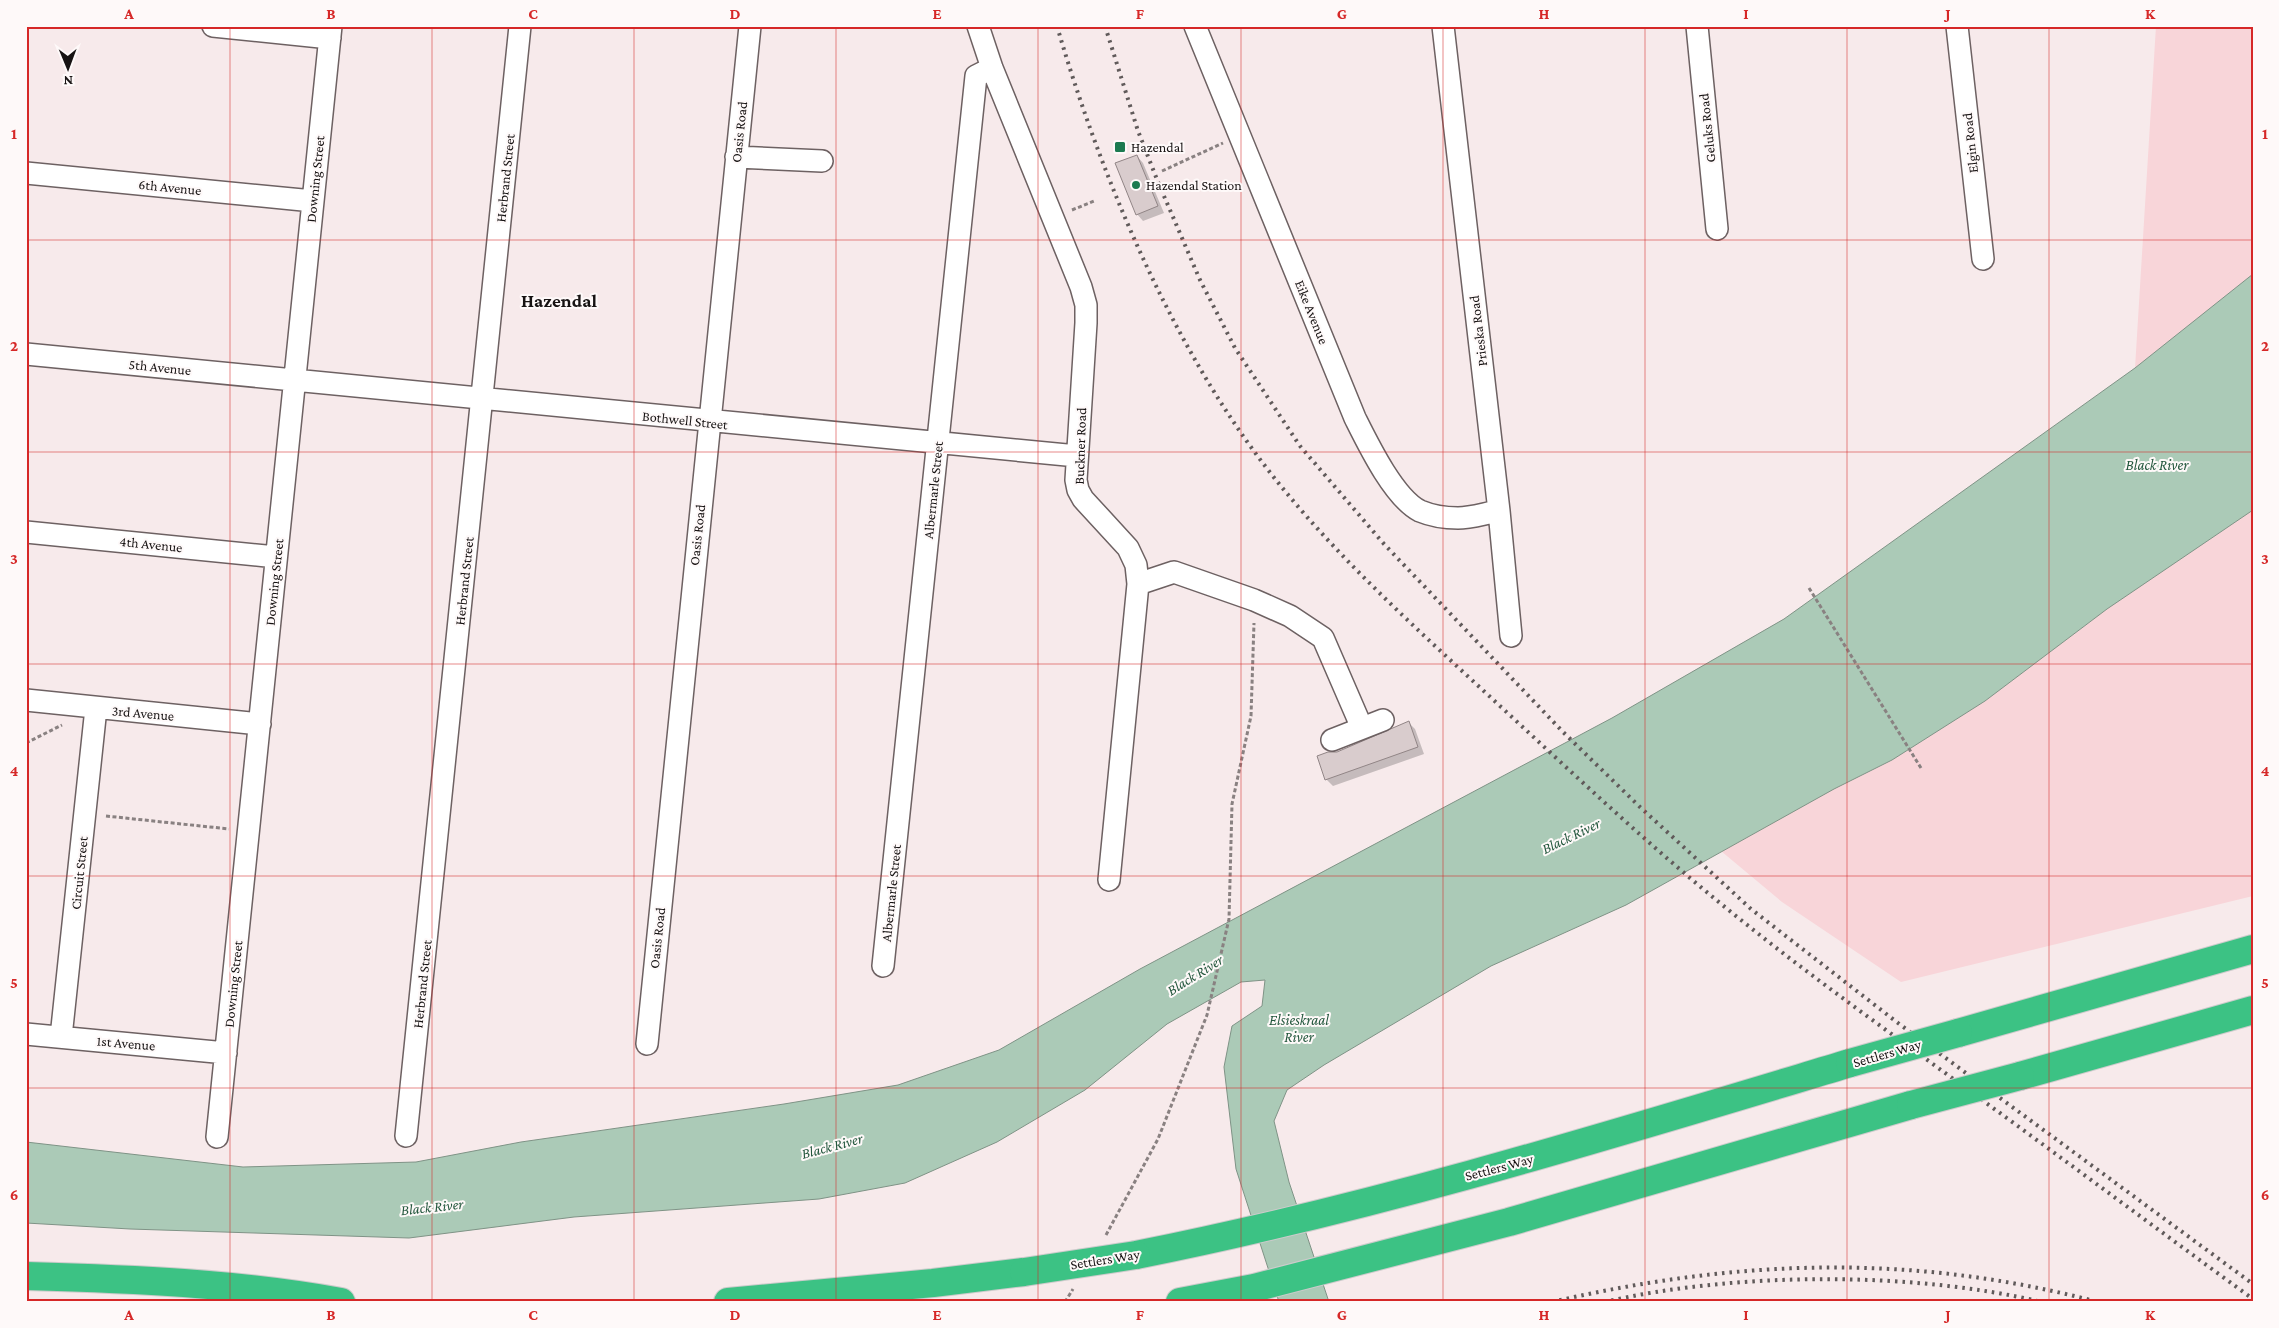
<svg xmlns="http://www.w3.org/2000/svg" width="2279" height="1328" font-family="'Crimson Pro',serif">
	<rect width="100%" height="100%" fill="#f7eaeb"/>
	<path fill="#f8d5d9" d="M 2156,26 L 2253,26 L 2253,274 L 2135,368 Z
		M 2253,510 L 2253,896 L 1901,982 L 1782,902 L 1721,851 L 1834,788 L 1892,760 L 1985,701 L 2107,609 Z"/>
	<path fill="#abcab7" stroke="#7f9386" d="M 2253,274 L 2253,510 L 2107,609 L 1985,701 L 1892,760 L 1834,789 L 1626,905 L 1491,966 L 1324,1065 L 1287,1090 L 1274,1121 L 1289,1182 L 1329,1302 L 1279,1302 L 1236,1169 L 1224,1067 L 1232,1026 L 1262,1006 L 1265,980 L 1241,982 L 1167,1024 L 1085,1090 L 997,1142 L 905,1183 L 819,1199 L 574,1217 L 409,1238 L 130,1229 L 26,1223 L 26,1142 L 243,1167 L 416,1162 L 521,1142 L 784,1104 L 898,1085 L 999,1050 L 1140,969 L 1612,718 L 1784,619 L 2135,368 Z"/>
	<path fill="#0003" d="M 1137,156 L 1143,163 L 1164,213 L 1143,221 L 1137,214 Z
		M 1409,723 L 1415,729 L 1424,754 L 1333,786 L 1326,779 L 1337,753 Z"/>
	<path fill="#d9cccd" stroke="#918586" d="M 1137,155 L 1158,206 L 1136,215 L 1115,163 Z
		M 1409,721 L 1418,747 L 1325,780 L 1317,756 L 1328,752 L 1337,752 Z"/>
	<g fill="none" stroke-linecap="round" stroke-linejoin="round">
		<g stroke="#6d6162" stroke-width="24">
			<path id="minor" d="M 213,26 L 330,38
				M 978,26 L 992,68 L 1081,287 L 1086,305 L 1086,323 L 1076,480 L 1078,490 L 1083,499 L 1128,548 L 1136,565 L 1138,584 L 1109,880
				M 1195,26 L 1355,418 C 1368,444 1394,498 1420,511 C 1432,516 1445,518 1458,518 C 1471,518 1486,513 1499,511
				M 1443,26 L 1499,511 L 1511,636
				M 1697,26 L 1717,229
				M 1957,26 L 1983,259
				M 736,157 L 822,161
				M 26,173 L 313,201
				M 26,354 L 1077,456
				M 26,532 L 276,557
				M 1138,584 L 1174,572 L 1254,600 L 1290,616 L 1323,638 L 1362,728
				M 26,700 L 260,724
				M 1332,740 L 1383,720
				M 883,966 L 976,76 L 992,68
				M 26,1034 L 226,1053
				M 61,1037 L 96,708
				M 647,1044 L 750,26
				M 406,1136 L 520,26
				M 217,1137 L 331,26"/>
		</g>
		<g stroke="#cccbcb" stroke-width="30">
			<path id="highway" d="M 1958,1033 L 2253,949
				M 2020,1076 L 2253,1010
				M 1136,1255 C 1378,1207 1614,1134 1850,1063
				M 26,1276 C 132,1279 236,1283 341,1302
				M 728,1302 L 933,1283 L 1024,1272
				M 1180,1302 L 1254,1288 L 1509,1222 L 1911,1105"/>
		</g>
		<path stroke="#898181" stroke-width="3" stroke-dasharray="4 2.5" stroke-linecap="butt" d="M 1162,171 L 1223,143
			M 1072,210 L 1094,201
			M 1809,588 L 1921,768
			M 26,743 L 62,725
			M 106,816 L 229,829
			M 1106,1235 L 1158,1139 L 1207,1015 L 1229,919 L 1232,804 L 1251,716 L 1254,623
			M 1065,1302 L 1073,1289"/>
		<use href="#minor" stroke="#fff" stroke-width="21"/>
		<use href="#highway" stroke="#3cc284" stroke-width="28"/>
		<path stroke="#605a5a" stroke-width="4" stroke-dasharray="2.5 5" stroke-linecap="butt" d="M 1057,26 C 1100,174 1169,339 1262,462 C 1331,553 1417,629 1500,706 C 1579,779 1657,853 1741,920 C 1818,982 1899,1039 1978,1097 C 2070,1164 2161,1232 2253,1299
			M 1105,26 L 1138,131 L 1158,182 L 1200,280 L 1235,348 L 1300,446 L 1384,544 L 1563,732 L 1640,807 L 1751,909 L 1898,1023 L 2253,1284
			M 1552,1302 C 1738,1259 1913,1253 2098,1302
			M 1604,1302 C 1736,1272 1910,1271 2042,1302"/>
		<g stroke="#cccbcb" stroke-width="30" stroke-linecap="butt">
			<path id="highway-bridge" d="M 1850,1063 L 1958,1033
				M 1911,1105 L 2020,1076
				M 1024,1272 L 1136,1255"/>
		</g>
		<use href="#highway-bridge" stroke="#3cc284" stroke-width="28"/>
	</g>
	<path fill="none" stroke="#d62828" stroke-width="1" stroke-opacity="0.55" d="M 230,26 L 230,1302M 432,26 L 432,1302M 634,26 L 634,1302M 836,26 L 836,1302M 1038,26 L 1038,1302M 1241,26 L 1241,1302M 1443,26 L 1443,1302M 1645,26 L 1645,1302M 1847,26 L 1847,1302M 2049,26 L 2049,1302M 26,240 L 2253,240M 26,452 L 2253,452M 26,664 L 2253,664M 26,876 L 2253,876M 26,1088 L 2253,1088"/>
	<g fill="#1c7a50" stroke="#fef9f9" stroke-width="2">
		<rect x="1114" y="141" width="12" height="12" rx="2.5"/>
		<circle cx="1136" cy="185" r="5"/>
	</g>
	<g text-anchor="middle" stroke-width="4" stroke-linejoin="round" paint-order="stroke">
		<g font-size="14" fill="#171313" stroke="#fef9f9">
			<text transform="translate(1707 128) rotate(-96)" y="5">Geluks Road</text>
			<text transform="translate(739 132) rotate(-84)" y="5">Oasis Road</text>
			<text transform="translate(1970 143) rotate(-96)" y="5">Elgin Road</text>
			<text transform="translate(505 178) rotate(-84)" y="5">Herbrand Street</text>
			<text transform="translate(315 179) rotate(-84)" y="5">Downing Street</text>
			<text transform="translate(170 187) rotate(6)" y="5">6th Avenue</text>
			<text transform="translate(1312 312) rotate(68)" y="5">Eike Avenue</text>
			<text transform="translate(1478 331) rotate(-97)" y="5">Prieska Road</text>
			<text transform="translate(160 367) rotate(6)" y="5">5th Avenue</text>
			<text transform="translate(685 420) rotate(6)" y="5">Bothwell Street</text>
			<text transform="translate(1080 446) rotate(-88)" y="5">Buckner Road</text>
			<text transform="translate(933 490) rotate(-84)" y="5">Albermarle Street</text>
			<text transform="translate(697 535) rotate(-84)" y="5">Oasis Road</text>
			<text transform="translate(151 544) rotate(6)" y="5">4th Avenue</text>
			<text transform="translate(464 581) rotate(-84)" y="5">Herbrand Street</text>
			<text transform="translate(274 582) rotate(-84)" y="5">Downing Street</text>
			<text transform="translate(143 713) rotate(5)" y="5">3rd Avenue</text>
			<text transform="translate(79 873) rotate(-84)" y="5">Circuit Street</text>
			<text transform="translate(891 893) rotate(-84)" y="5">Albermarle Street</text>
			<text transform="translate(657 938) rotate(-84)" y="5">Oasis Road</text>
			<text transform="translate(233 984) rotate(-84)" y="5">Downing Street</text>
			<text transform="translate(422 984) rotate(-84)" y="5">Herbrand Street</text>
			<text transform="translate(126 1043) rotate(5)" y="5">1st Avenue</text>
			<text transform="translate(1887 1053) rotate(-16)" y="5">Settlers Way</text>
			<text transform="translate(1499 1167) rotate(-15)" y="5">Settlers Way</text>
			<text transform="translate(1105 1259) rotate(-9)" y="5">Settlers Way</text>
		</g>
		<g font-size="14" fill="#171313" stroke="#fef9f9" text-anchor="start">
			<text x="1131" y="152">Hazendal</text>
			<text x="1146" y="190">Hazendal Station</text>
		</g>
		<g font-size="15" font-style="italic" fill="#23573d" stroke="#fef9f9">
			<text x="2157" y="470">Black River</text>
			<text transform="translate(1571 836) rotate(-26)" y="5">Black River</text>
			<text transform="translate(1195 975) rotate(-32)" y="5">Black River</text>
			<text x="1299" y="1025">Elsieskraal<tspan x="1299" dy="17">River</tspan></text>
			<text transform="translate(832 1146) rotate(-15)" y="5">Black River</text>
			<text transform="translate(432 1207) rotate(-6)" y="5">Black River</text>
		</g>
		<g font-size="19" font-weight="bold" fill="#171313" stroke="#fef9f9">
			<text x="559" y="307">Hazendal</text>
		</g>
	</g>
	<rect width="2279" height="1328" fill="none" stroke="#fef9f9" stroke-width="55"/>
	<g transform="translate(68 68) rotate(179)" stroke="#fef9f9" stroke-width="4" paint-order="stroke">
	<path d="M0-4L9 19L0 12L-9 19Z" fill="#171313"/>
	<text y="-8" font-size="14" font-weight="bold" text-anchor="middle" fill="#171313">N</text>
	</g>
	<rect x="28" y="28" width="2224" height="1272" fill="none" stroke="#d62828" stroke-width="2"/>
	<g font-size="16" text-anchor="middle" font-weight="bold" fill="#d62828">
		<text x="129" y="19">A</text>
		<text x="331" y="19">B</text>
		<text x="533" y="19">C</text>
		<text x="735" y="19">D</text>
		<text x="937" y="19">E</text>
		<text x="1140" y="19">F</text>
		<text x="1342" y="19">G</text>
		<text x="1544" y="19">H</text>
		<text x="1746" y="19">I</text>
		<text x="1948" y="19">J</text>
		<text x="2150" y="19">K</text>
		<text x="14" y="139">1</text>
		<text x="2265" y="139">1</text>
		<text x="14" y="351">2</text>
		<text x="2265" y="351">2</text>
		<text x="14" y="564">3</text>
		<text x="2265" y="564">3</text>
		<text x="14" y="776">4</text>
		<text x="2265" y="776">4</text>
		<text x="14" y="988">5</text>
		<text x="2265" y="988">5</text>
		<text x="14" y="1200">6</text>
		<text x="2265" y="1200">6</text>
		<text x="129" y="1320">A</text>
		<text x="331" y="1320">B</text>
		<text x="533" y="1320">C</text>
		<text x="735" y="1320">D</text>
		<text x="937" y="1320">E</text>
		<text x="1140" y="1320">F</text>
		<text x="1342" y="1320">G</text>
		<text x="1544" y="1320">H</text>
		<text x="1746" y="1320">I</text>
		<text x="1948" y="1320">J</text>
		<text x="2150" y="1320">K</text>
	</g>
</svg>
